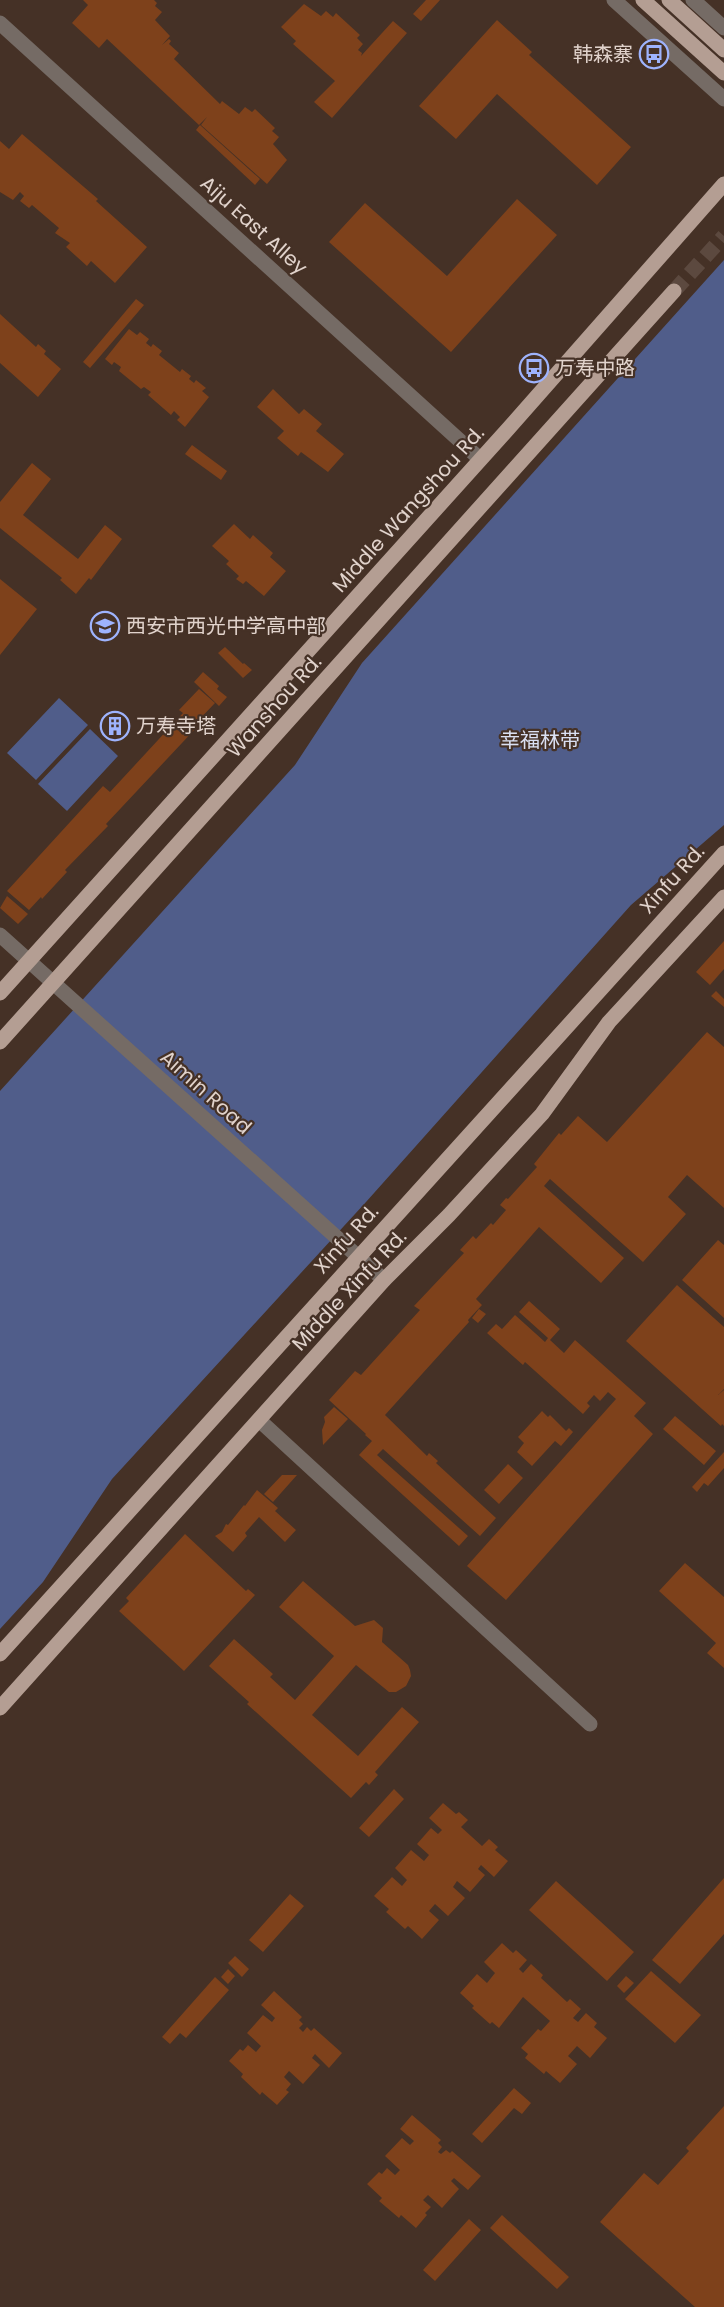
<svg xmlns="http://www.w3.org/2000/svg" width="724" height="2307" font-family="Poppins,'Noto Sans SC',sans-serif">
	<rect width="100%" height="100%" fill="#453126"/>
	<path fill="#505d8a" d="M 724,260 L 724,825 L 631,905 L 366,1202 L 112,1479 L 43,1582 L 0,1629 L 0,1091 L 295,765 L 362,663 Z
		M 59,698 L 88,725 L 36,780 L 7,753 Z
		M 90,729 L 118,756 L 67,811 L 38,784 Z"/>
	<path fill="#7e411b" d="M 83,0 L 154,0 L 157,3 L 155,6 L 162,12 L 155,20 L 170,36 L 162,45 L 169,39 L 171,41 L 169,44 L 179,53 L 174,59 L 220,104 L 222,101 L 239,114 L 245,107 L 252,112 L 255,109 L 275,128 L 272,131 L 279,137 L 273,144 L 287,160 L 267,184 L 201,125 L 207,117 L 199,125 L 107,39 L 99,48 L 72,23 L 88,5 Z
		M 426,0 L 440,0 L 421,21 L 413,14 Z
		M 304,4 L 321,16 L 326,11 L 333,17 L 336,13 L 360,35 L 357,38 L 363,44 L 358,50 L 362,53 L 361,56 L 393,21 L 407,33 L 332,118 L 314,102 L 335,81 L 293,44 L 296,41 L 281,27 Z
		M 497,20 L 532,52 L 529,55 L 631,147 L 597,185 L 497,94 L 456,139 L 419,106 Z
		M 200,125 L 260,179 L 255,185 L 196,130 Z
		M 22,134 L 98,199 L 96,201 L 147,247 L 115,283 L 91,261 L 87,266 L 66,247 L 70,243 L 55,233 L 59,228 L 32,205 L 29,208 L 20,201 L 24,196 L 20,192 L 13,200 L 0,192 L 0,141 L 9,149 Z
		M 517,199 L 557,235 L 451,352 L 329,242 L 365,203 L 447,276 Z
		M 136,299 L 144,305 L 90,368 L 83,362 Z
		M 0,314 L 36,347 L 38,344 L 46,351 L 44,354 L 61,369 L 38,397 L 0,363 Z
		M 129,329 L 137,335 L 140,332 L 149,339 L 146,343 L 151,347 L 153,344 L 162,351 L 159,355 L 180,372 L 182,369 L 191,376 L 189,379 L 194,383 L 196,380 L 206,388 L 202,391 L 209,397 L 185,427 L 177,420 L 180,417 L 174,411 L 171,415 L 148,395 L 151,392 L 144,387 L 141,389 L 119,371 L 121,367 L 114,362 L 112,365 L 105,359 Z
		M 273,389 L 299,414 L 304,409 L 322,424 L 316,431 L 344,454 L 328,472 L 301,452 L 298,456 L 277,438 L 284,431 L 257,407 Z
		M 192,445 L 227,471 L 221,480 L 185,454 Z
		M 32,463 L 51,479 L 23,515 L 78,559 L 105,525 L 122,539 L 91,580 L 89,578 L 76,594 L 60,580 L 62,578 L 0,528 L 0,502 Z
		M 234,524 L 250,539 L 253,535 L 273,553 L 270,557 L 286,571 L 264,596 L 246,581 L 243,584 L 236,579 L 239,576 L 226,564 L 229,561 L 212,546 Z
		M 0,579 L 37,609 L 0,655 Z
		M 225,647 L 243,664 L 244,663 L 252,670 L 243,678 L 218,653 Z
		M 203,672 L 219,686 L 217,689 L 227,697 L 219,706 L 194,682 Z
		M 199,689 L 215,703 L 194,725 L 197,727 L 106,824 L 108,826 L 65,870 L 67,872 L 42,899 L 41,897 L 29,910 L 7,891 L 103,786 L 110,792 L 183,713 L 179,710 Z
		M 115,719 L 121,723 L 121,731 L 115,734 L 108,730 L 108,722 Z
		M 7,896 L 28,914 L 18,924 L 0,908 Z
		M 724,941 L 724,969 L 710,985 L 696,972 Z
		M 716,991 L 724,999 L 724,1007 L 711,996 Z
		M 707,1032 L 724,1047 L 724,1208 L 687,1175 L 668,1197 L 686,1214 L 643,1262 L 550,1179 L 544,1186 L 624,1258 L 601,1283 L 539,1227 L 476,1299 L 482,1305 L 468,1320 L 469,1322 L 385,1415 L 427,1456 L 429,1453 L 438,1461 L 436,1463 L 496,1518 L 480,1536 L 383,1449 L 377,1455 L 468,1536 L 459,1546 L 359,1455 L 372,1441 L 365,1435 L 366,1434 L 329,1400 L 355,1371 L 361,1375 L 420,1310 L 414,1306 L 464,1253 L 460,1250 L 473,1236 L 476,1239 L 491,1223 L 493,1225 L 506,1210 L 500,1205 L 506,1198 L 508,1199 L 537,1167 L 534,1164 L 559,1133 L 561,1135 L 578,1116 L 607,1142 Z
		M 718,1240 L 724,1245 L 724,1318 L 682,1280 Z
		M 677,1285 L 724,1327 L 724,1389 L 718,1395 L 724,1390 L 724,1426 L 722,1424 L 721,1426 L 626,1341 Z
		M 529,1301 L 560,1329 L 550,1340 L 564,1353 L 575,1340 L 646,1403 L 634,1416 L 653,1434 L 506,1600 L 467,1566 L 616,1399 L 608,1392 L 600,1401 L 594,1395 L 587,1403 L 590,1406 L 583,1414 L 525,1362 L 523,1365 L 487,1333 L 496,1324 L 502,1329 L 515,1315 L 545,1342 L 548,1338 L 519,1312 Z
		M 479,1309 L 486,1314 L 478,1323 L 472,1318 Z
		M 334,1407 L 348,1419 L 323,1445 L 322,1430 L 325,1422 L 324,1417 Z
		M 542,1411 L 548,1417 L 550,1415 L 566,1431 L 569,1428 L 573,1432 L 561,1446 L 555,1441 L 532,1466 L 517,1452 L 524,1443 L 518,1437 Z
		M 675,1416 L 716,1451 L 704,1465 L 663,1429 Z
		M 724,1452 L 724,1468 L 708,1486 L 704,1483 L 697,1492 L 692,1487 Z
		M 508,1464 L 523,1478 L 499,1504 L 484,1490 Z
		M 282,1475 L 297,1475 L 273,1502 L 264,1494 Z
		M 257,1490 L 278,1508 L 275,1511 L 296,1530 L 285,1542 L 259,1517 L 245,1533 L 247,1536 L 233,1552 L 215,1536 L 222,1532 L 226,1524 L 228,1525 L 244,1505 L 245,1506 Z
		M 185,1534 L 246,1591 L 248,1589 L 255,1595 L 184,1671 L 119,1611 L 129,1601 L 126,1598 Z
		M 685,1563 L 724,1597 L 724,1668 L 707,1653 L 716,1643 L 659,1591 Z
		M 303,1581 L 355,1626 L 374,1620 L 383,1628 L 382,1642 L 408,1665 L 410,1670 L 411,1676 L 406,1686 L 396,1692 L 389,1692 L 356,1665 L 312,1715 L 358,1756 L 402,1707 L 419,1722 L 375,1772 L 378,1775 L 369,1785 L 366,1782 L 351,1798 L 247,1704 L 249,1702 L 209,1666 L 234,1639 L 273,1674 L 270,1677 L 295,1700 L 334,1656 L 279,1607 Z
		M 394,1789 L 404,1799 L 369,1837 L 359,1828 Z
		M 443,1803 L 456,1814 L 459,1812 L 468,1820 L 461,1827 L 482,1846 L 489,1839 L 498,1847 L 495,1850 L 508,1861 L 494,1877 L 481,1865 L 478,1869 L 485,1875 L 470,1892 L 457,1881 L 453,1887 L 465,1898 L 448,1916 L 435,1904 L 429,1911 L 439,1920 L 422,1939 L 408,1926 L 405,1929 L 386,1912 L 389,1909 L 374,1896 L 392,1877 L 402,1886 L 407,1880 L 395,1868 L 411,1850 L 424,1861 L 429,1855 L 417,1844 L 431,1828 L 438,1834 L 442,1830 L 429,1818 Z
		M 724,1878 L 724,1934 L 680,1984 L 652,1960 Z
		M 556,1881 L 634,1952 L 607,1981 L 529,1910 Z
		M 290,1894 L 304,1906 L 263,1952 L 249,1940 Z
		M 502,1943 L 513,1953 L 516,1950 L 527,1960 L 519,1969 L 523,1973 L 531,1964 L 543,1975 L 541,1978 L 567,2002 L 570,1999 L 581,2009 L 573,2018 L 578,2022 L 586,2013 L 597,2023 L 594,2027 L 607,2038 L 590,2058 L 577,2046 L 568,2056 L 577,2064 L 560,2083 L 546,2071 L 544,2074 L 525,2058 L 528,2054 L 521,2048 L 538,2029 L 541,2031 L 550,2021 L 523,1997 L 499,2028 L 492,2022 L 490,2024 L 472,2008 L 474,2006 L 460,1993 L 477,1974 L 487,1983 L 495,1973 L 484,1962 Z
		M 235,1956 L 249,1969 L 242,1977 L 228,1963 Z
		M 228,1969 L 235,1976 L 228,1984 L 221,1977 Z
		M 651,1971 L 701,2015 L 675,2043 L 625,1999 Z
		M 626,1976 L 634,1983 L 624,1993 L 617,1986 Z
		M 215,1977 L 229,1990 L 186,2038 L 180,2033 L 170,2044 L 162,2037 Z
		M 274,1991 L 302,2017 L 299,2020 L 303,2024 L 299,2028 L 303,2032 L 307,2027 L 311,2031 L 314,2028 L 342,2053 L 329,2068 L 315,2054 L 312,2058 L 320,2065 L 303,2084 L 289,2071 L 284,2077 L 291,2084 L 286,2090 L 289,2092 L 277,2105 L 262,2092 L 260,2095 L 241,2077 L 243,2074 L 229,2061 L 240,2049 L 243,2051 L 248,2045 L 256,2052 L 261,2046 L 247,2033 L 263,2015 L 272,2022 L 275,2018 L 261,2005 Z
		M 514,2088 L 531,2103 L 522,2114 L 514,2108 L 482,2143 L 472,2134 Z
		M 724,2106 L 724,2307 L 695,2307 L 600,2222 L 644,2173 L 658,2185 L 689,2151 L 686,2148 Z
		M 412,2115 L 441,2140 L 438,2143 L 442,2147 L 438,2152 L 441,2154 L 446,2150 L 450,2153 L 452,2151 L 481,2176 L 468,2190 L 454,2178 L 451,2181 L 459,2189 L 442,2208 L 428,2195 L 423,2200 L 431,2207 L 425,2213 L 427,2215 L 416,2228 L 401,2215 L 399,2218 L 379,2201 L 382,2198 L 367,2184 L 379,2172 L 382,2174 L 387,2168 L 395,2175 L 400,2170 L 385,2156 L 402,2138 L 410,2145 L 414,2141 L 400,2129 Z
		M 502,2215 L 569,2277 L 557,2289 L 490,2228 Z
		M 469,2219 L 481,2230 L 435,2281 L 423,2270 Z"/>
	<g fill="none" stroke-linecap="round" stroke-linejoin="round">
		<path stroke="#5c493f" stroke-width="15" stroke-dasharray="15 8" stroke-linecap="butt" d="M 674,291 L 724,236"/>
		<path stroke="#756b65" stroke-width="15" d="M 614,0 L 724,99
			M 693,0 L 724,28
			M 0,23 L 480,459
			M 0,935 L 384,1280
			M 259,1420 L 590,1724"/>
		<path stroke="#b49e93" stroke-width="15" d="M 643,0 L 724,73
			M 669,0 L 724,50
			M 0,993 L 508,429 L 724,184
			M 0,1042 L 674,291
			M 0,1654 L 724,853
			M 0,1708 L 384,1280 L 449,1215 L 542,1114 L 609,1022 L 724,897"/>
	</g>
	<defs>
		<g id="bus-ring" transform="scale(1.5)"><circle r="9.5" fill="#453126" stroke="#9eb3fd" stroke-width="1.5"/><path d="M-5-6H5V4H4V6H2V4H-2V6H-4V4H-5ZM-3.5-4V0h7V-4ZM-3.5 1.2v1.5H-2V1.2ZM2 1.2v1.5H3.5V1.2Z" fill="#9eb3fd"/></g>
		<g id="school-ring" transform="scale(1.5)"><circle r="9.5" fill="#453126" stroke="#9eb3fd" stroke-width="1.5"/><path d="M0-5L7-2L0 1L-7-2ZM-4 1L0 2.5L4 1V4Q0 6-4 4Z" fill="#9eb3fd"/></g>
		<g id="building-ring" transform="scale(1.5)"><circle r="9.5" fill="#453126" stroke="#9eb3fd" stroke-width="1.5"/><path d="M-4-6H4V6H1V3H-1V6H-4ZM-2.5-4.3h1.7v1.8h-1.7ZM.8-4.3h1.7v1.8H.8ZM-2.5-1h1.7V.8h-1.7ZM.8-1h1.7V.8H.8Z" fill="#9eb3fd"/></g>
	</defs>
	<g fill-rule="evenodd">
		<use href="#bus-ring" x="654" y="54"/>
		<use href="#bus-ring" x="534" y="368"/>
		<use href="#school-ring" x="105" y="626"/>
		<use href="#building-ring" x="115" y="726"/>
	</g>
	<g text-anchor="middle" stroke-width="4.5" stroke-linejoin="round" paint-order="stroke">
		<g font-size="20" fill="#e1d3cc" stroke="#453126" text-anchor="start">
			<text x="633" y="61" text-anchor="end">韩森寨</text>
			<text x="555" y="375">万寿中路</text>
			<text x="126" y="633">西安市西光中学高中部</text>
			<text x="136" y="733">万寿寺塔</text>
		</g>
		<g font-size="20" fill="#e1d3cc" stroke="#453126">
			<text transform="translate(254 225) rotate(42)" y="7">Aiju East Alley</text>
			<text transform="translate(408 509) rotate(-48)" y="7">Middle Wangshou Rd.</text>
			<text transform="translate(274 706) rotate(-48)" y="7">Wanshou Rd.</text>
			<text transform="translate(672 879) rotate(-48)" y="7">Xinfu Rd.</text>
			<text transform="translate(206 1092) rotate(42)" y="7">Aimin Road</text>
			<text transform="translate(346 1239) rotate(-48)" y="7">Xinfu Rd.</text>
			<text transform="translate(349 1290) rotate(-47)" y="7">Middle Xinfu Rd.</text>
		</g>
		<g font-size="20" fill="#dae0f3" stroke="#453126">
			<text x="540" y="747">幸福林带</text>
		</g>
	</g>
</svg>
